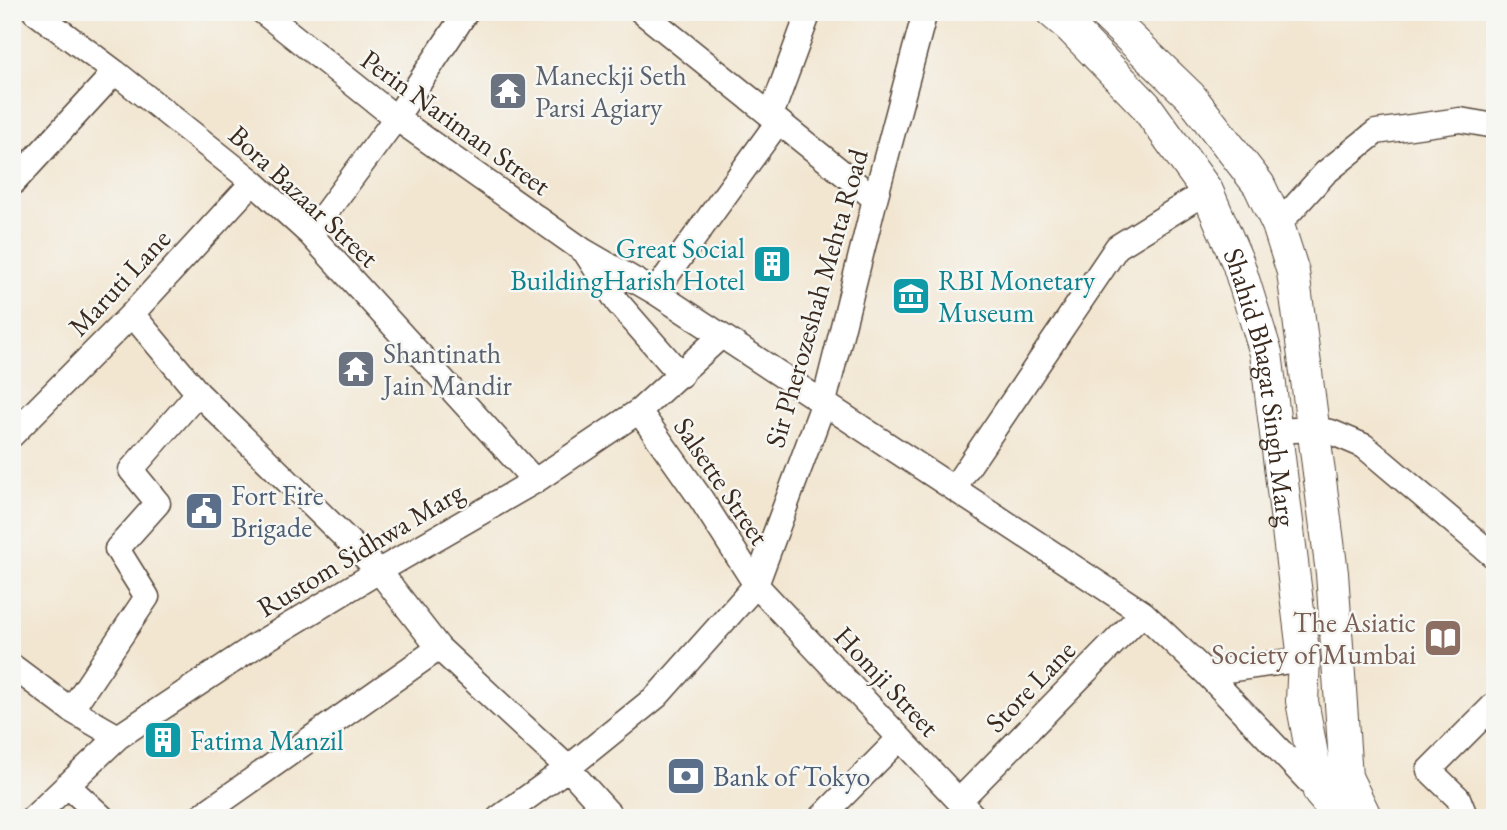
<svg xmlns="http://www.w3.org/2000/svg" width="1507" height="830" font-family="'EB Garamond',serif">
	<rect width="100%" height="100%" fill="#f6f6f2"/>
	<filter id="ink" filterUnits="userSpaceOnUse"><feTurbulence type="fractalNoise" baseFrequency=".0143" numOctaves="2"/><feDisplacementMap in="SourceGraphic" scale="14" xChannelSelector="R" yChannelSelector="G"/><feConvolveMatrix kernelMatrix="1 2 1 2 8 2 1 2 1" color-interpolation-filters="sRGB"/></filter>
	<filter id="wash" filterUnits="userSpaceOnUse"><feTurbulence type="fractalNoise" baseFrequency=".00686" numOctaves="4" result="noise"/><feDisplacementMap in="SourceGraphic" scale="28" xChannelSelector="R" yChannelSelector="G"/><feGaussianBlur stdDeviation="1.57" result="paint"/><feColorMatrix in="noise" values="0 0 0 0 0 0 0 0 0 0 0 0 0 0 0 0 0 1.4 0 .05"/><feComposite in="paint" operator="in"/></filter>
	<g filter="url(#wash)">
		<rect width="100%" height="100%" fill="#f2e6d1"/>
	</g>
	<g filter="url(#ink)">
		<g fill="none" stroke-linecap="round" stroke-linejoin="round">
			<g stroke="#564639" stroke-width="27">
				<path id="minor" d="M 35,12 L 115,72 L 253,182 L 310,234 L 535,481
					M 263,12 L 396,118 L 584,251 L 655,292 L 1143,613 L 1206,673 L 1319,792
					M 642,12 L 875,199
					M 771,115 L 809,12
					M 12,184 L 115,72
					M 1278,225 L 1325,173 L 1376,132 L 1460,120 L 1495,126
					M 310,234 L 396,118 L 466,12
					M 587,255 L 618,303 L 681,375
					M 655,292 L 778,122
					M 132,314 L 198,393 L 379,571 L 439,648 L 568,768 L 613,818
					M 639,411 L 701,499 L 756,585 L 975,818
					M 1276,431 L 1313,429 L 1331,432 L 1364,446 L 1495,557
					M 12,435 L 132,314 L 253,182
					M 954,488 L 1117,247 L 1207,191
					M 12,666 L 71,710 L 118,737
					M 1206,673 L 1304,659
					M 71,710 L 147,597 L 117,549 L 158,503 L 131,470 L 198,393
					M 67,785 L 103,818
					M 959,801 L 1143,613
					M 33,818 L 118,737 L 255,646 L 379,571 L 535,481 L 639,411 L 721,336
					M 198,818 L 439,648
					M 499,818 L 568,768 L 657,696 L 756,585 L 824,402 L 875,199 L 925,12
					M 821,818 L 900,738
					M 1466,818 L 1458,798 L 1429,770 L 1495,704"/>
			</g>
			<g stroke="#564639" stroke-width="34">
				<g id="major">
					<path id="s1" d="M 1052,12 L 1070,27 L 1145,105 L 1207,191 L 1238,263 L 1266,353 L 1304,659 L 1302,701 L 1319,792 L 1341,818"/>
					<path d="M 1103,12 L 1190,96 L 1259,185 L 1278,225 L 1293,272 L 1332,573 L 1346,777 L 1366,818"/>
				</g>
			</g>
			<use href="#minor" stroke="#fff" stroke-width="24"/>
			<use href="#major" stroke="#fff" stroke-width="32"/>
		</g>
	</g>
	<defs>
		<g id="temple-square" transform="scale(2.0125)"><rect x="-9" y="-9" width="18" height="18" rx="4" fill="#6b7280" stroke="#f6f6f2"/><path d="M0-6L5-2H3V0L6.5 2.5H4V6H1.5V3h-3V6H-4V2.5H-6.5L-3 0V-2H-5Z" fill="#fff"/></g>
		<g id="building-square" transform="scale(2.0125)"><rect x="-9" y="-9" width="18" height="18" rx="4" fill="#0f9aa8" stroke="#f6f6f2"/><path d="M-4-6H4V6H1V3H-1V6H-4ZM-2.5-4.3h1.7v1.8h-1.7ZM.8-4.3h1.7v1.8H.8ZM-2.5-1h1.7V.8h-1.7ZM.8-1h1.7V.8H.8Z" fill="#fff"/></g>
		<g id="museum-square" transform="scale(2.0125)"><rect x="-9" y="-9" width="18" height="18" rx="4" fill="#0f9aa8" stroke="#f6f6f2"/><path d="M0-6L6-3V-2H-6V-3ZM-5-1h2V3h-2ZM-1-1h2V3h-2ZM3-1h2V3H3ZM-6 4H6V6H-6Z" fill="#fff"/></g>
		<g id="civic-square" transform="scale(2.0125)"><rect x="-9" y="-9" width="18" height="18" rx="4" fill="#5c6f8a" stroke="#f6f6f2"/><path d="M-.6-6.5H3V-4.5H.6V-3L4-1V1h2V6H-6V1h2V-1L-.6-3ZM-1.2 2.5V6h2.4V2.5Z" fill="#fff"/></g>
		<g id="library-square" transform="scale(2.0125)"><rect x="-9" y="-9" width="18" height="18" rx="4" fill="#8d6e63" stroke="#f6f6f2"/><path d="M-6-4Q-3-5.5-.7-3.5V5Q-3 3-6 4ZM6-4Q3-5.5 .7-3.5V5Q3 3 6 4Z" fill="#fff"/></g>
		<g id="bank-square" transform="scale(2.0125)"><rect x="-9" y="-9" width="18" height="18" rx="4" fill="#5c6f8a" stroke="#f6f6f2"/><path d="M-6-4H6V4H-6ZM0-2.3a2.3 2.3 0 1 0 0 4.6a2.3 2.3 0 1 0 0-4.6Z" fill="#fff"/></g>
	</defs>
	<g fill-rule="evenodd">
		<use href="#temple-square" x="508" y="91"/>
		<use href="#building-square" x="772" y="264"/>
		<use href="#museum-square" x="911" y="296"/>
		<use href="#temple-square" x="356" y="369"/>
		<use href="#civic-square" x="204" y="511"/>
		<use href="#library-square" x="1443" y="638"/>
		<use href="#building-square" x="163" y="740"/>
		<use href="#bank-square" x="686" y="776"/>
	</g>
	<g text-anchor="middle" stroke-width="5" stroke-linejoin="round" paint-order="stroke">
		<g font-size="28" fill="#5b616d" stroke="#f6f6f2" text-anchor="start">
			<text x="535" y="85">Maneckji Seth<tspan x="535" dy="32">Parsi Agiary</tspan></text>
			<text x="383" y="363">Shantinath<tspan x="383" dy="32">Jain Mandir</tspan></text>
		</g>
		<g font-size="28" fill="#3b2a1e" stroke="#f6f6f2">
			<text transform="translate(456 122) rotate(36)" y="10">Perin Nariman Street</text>
			<text transform="translate(304 196) rotate(43)" y="10">Bora Bazaar Street</text>
			<text transform="translate(119 282) rotate(-47)" y="10">Maruti Lane</text>
			<text transform="translate(816 298) rotate(-74)" y="10">Sir Pherozeshah Mehta Road</text>
			<text dy="10" stroke="none"><textPath href="#s1" startOffset="443">Shahid Bhagat Singh Marg</textPath></text>
			<text transform="translate(722 481) rotate(56)" y="10">Salsette Street</text>
			<text transform="translate(360 549) rotate(-31)" y="10">Rustom Sidhwa Marg</text>
			<text transform="translate(887 681) rotate(47)" y="10">Homji Street</text>
			<text transform="translate(1030 686) rotate(-46)" y="10">Store Lane</text>
		</g>
		<g font-size="28" fill="#0d838f" stroke="#f6f6f2" text-anchor="start">
			<text x="745" y="258" text-anchor="end">Great Social<tspan x="745" dy="32">BuildingHarish Hotel</tspan></text>
			<text x="938" y="290">RBI Monetary<tspan x="938" dy="32">Museum</tspan></text>
			<text x="190" y="750">Fatima Manzil</text>
		</g>
		<g font-size="28" fill="#4e5e75" stroke="#f6f6f2" text-anchor="start">
			<text x="231" y="505">Fort Fire<tspan x="231" dy="32">Brigade</tspan></text>
			<text x="713" y="786">Bank of Tokyo</text>
		</g>
		<g font-size="28" fill="#785e54" stroke="#f6f6f2" text-anchor="end">
			<text x="1416" y="632">The Asiatic<tspan x="1416" dy="32">Society of Mumbai</tspan></text>
		</g>
	</g>
	<rect width="1507" height="830" fill="none" stroke="#f6f6f2" stroke-width="42"/>
</svg>
